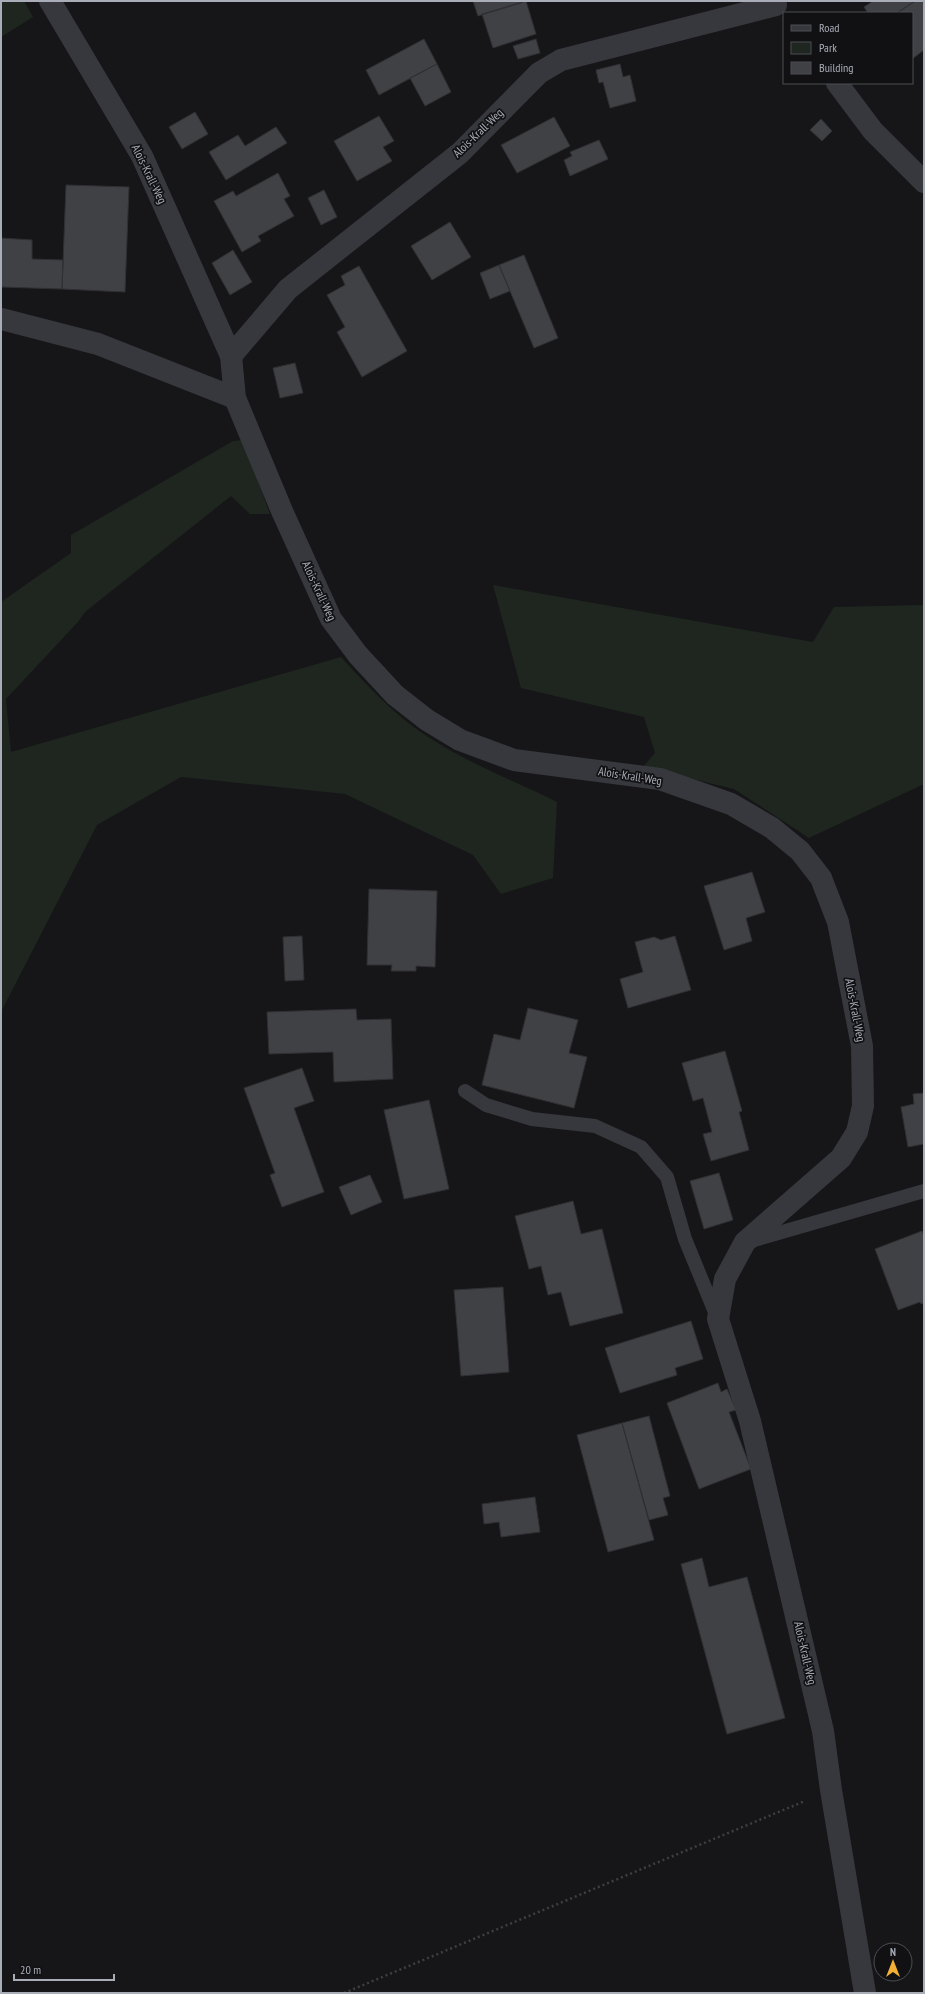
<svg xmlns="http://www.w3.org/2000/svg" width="925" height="1994" font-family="'PT Sans Narrow',sans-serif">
	<rect width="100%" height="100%" fill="#161618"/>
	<path fill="#1e261f" d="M 1,1 L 24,1 L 33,17 L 1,37 Z
		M 243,440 L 270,514 L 250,514 L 231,496 L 85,612 L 77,623 L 6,699 L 11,752 L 341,657 C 363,681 385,705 411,725 C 455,758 508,778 557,802 L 553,878 L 501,894 L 473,855 L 345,794 L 181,777 L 97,825 L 1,1012 L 1,602 L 71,553 L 71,535 L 233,441 Z
		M 493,585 L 813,642 L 834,607 L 924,605 L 924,784 L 809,838 L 734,789 L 643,767 L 655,753 L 644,717 L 521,688 Z"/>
	<path fill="#404145" stroke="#303034" d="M 473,1 L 520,1 L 521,3 L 478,16 Z
		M 526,1 L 536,34 L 493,48 L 482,14 Z
		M 873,1 L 915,1 L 897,13 L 868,13 L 864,7 Z
		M 915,1 L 922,1 L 924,4 L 924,50 L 912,59 L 912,13 L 897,13 Z
		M 424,39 L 437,64 L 379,95 L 366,70 Z
		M 536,39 L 540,53 L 518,59 L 513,46 Z
		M 437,64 L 451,92 L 425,106 L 410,78 Z
		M 620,64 L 623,77 L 630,75 L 636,101 L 610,108 L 603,82 L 599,83 L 596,70 Z
		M 195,112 L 208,134 L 182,149 L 169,127 Z
		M 379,116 L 394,141 L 383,147 L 392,161 L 357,181 L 334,141 Z
		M 554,117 L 570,146 L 517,173 L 501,145 Z
		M 821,119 L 832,131 L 822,141 L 810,130 Z
		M 276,127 L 287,143 L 226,180 L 209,152 L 238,135 L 245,146 Z
		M 599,140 L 608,159 L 570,176 L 564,160 L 572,156 L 570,152 Z
		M 278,173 L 290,196 L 284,199 L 294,216 L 258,236 L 261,241 L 242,252 L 214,201 L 233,191 L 236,196 Z
		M 66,185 L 129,187 L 125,292 L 62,289 Z
		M 324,190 L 337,217 L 321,225 L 308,198 Z
		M 450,222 L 471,257 L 432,280 L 411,246 Z
		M 1,238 L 32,240 L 32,259 L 63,260 L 62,289 L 1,287 Z
		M 233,250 L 252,282 L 230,295 L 212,263 Z
		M 524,255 L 558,338 L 534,348 L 499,265 Z
		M 499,265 L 510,291 L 490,299 L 480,273 Z
		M 359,266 L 407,351 L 362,377 L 337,332 L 345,327 L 327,295 L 345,285 L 341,276 Z
		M 295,363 L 303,393 L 280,398 L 273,368 Z
		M 752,872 L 765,912 L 746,918 L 752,941 L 724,950 L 704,886 Z
		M 369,889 L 437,891 L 435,967 L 416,966 L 416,971 L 391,971 L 392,965 L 367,965 Z
		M 302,936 L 304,980 L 285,981 L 283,937 Z
		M 675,936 L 691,990 L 628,1008 L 620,979 L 643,972 L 635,942 L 654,937 L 661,940 Z
		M 528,1008 L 578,1020 L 569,1053 L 587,1057 L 574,1108 L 482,1085 L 494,1034 L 520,1040 Z
		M 356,1009 L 357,1020 L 391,1019 L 393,1079 L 334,1082 L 333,1052 L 269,1054 L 267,1012 Z
		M 725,1051 L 742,1111 L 739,1112 L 749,1150 L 711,1161 L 703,1134 L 712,1132 L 703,1098 L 693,1101 L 682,1063 Z
		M 302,1068 L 314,1101 L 294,1108 L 324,1192 L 282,1207 L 270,1175 L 275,1173 L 244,1088 Z
		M 924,1093 L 924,1144 L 908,1147 L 901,1107 L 914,1104 L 913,1094 Z
		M 429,1100 L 449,1189 L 404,1199 L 384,1110 Z
		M 719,1173 L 733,1220 L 704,1229 L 690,1181 Z
		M 370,1175 L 382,1202 L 351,1215 L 339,1187 Z
		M 573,1201 L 581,1234 L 602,1229 L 623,1313 L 570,1326 L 561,1292 L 548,1295 L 541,1266 L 529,1269 L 515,1216 Z
		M 922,1231 L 924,1236 L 924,1303 L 921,1304 L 920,1302 L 898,1310 L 875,1249 Z
		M 503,1287 L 509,1372 L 461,1376 L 454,1290 Z
		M 691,1321 L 703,1359 L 675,1368 L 677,1375 L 620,1393 L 605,1348 Z
		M 718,1383 L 721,1392 L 727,1389 L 736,1410 L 729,1412 L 751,1469 L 699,1489 L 667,1403 Z
		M 649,1416 L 670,1496 L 663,1498 L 668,1515 L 649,1520 L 622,1423 Z
		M 622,1423 L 654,1540 L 608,1552 L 577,1435 Z
		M 535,1497 L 540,1532 L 501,1537 L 499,1522 L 484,1524 L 482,1504 Z
		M 702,1558 L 709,1587 L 747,1577 L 785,1718 L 727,1734 L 681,1564 Z"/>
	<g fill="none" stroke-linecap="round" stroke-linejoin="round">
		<path stroke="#3d3f44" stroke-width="2.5" stroke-dasharray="2 3" stroke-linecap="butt" d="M 344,1993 L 805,1801"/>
		<path stroke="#37383d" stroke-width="14" d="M 465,1091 L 486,1105 L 532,1119 L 595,1126 L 641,1147 L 667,1177 L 685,1239 L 717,1317
			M 751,1241 L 924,1191"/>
		<path stroke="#37383d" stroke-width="22" d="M 50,1 L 142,156 L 231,356
			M 776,5 L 561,60 L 539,73 L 460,153 L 288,289 L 231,356 L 235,398 L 282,511 L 331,619 L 358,655 L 395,695 L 427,720 L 460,740 L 514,760 L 660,779 L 731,804 L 772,828 L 800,851 L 821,878 L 838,922 L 862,1046 L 863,1106 L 857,1132 L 841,1158 L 745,1242 L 725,1279 L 718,1319 L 750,1421 L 823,1731 L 831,1790 L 865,1993
			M 837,83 L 873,131 L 924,182
			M 1,319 L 98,344 L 235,398"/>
	</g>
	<g text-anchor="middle" stroke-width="3.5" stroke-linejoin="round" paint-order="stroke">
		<g font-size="12" fill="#a8adb8" stroke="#111113">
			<text transform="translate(478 133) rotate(-44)" y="4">Alois-Krall-Weg</text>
			<text transform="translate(149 174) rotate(64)" y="4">Alois-Krall-Weg</text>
			<text transform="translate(319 591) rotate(65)" y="4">Alois-Krall-Weg</text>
			<text transform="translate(630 776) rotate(9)" y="4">Alois-Krall-Weg</text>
			<text transform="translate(855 1010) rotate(79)" y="4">Alois-Krall-Weg</text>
			<text transform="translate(805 1653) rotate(77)" y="4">Alois-Krall-Weg</text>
		</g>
	</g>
	<rect width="925" height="1994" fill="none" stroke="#a8adb8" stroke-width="4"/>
	<rect x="783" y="12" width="130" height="72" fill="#111113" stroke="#4d4f55"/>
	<rect x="791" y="25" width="20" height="6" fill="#37383d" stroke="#4d4f55"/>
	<text x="819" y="32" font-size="12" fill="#a8adb8">Road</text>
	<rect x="791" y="42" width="20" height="12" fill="#1e261f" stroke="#4d4f55"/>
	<text x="819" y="52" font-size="12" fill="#a8adb8">Park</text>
	<rect x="791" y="62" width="20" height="12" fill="#404145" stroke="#4d4f55"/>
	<text x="819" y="72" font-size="12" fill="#a8adb8">Building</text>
	<g transform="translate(893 1962)"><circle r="19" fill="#111113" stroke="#4d4f55"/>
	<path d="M0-3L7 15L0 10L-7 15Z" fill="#f2b134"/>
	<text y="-6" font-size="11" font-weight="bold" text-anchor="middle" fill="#a8adb8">N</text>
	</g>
	<path d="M14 1974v6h100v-6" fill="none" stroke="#a8adb8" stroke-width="2"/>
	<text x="20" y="1974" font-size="12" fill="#a8adb8" stroke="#111113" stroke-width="3" paint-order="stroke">20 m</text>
</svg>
